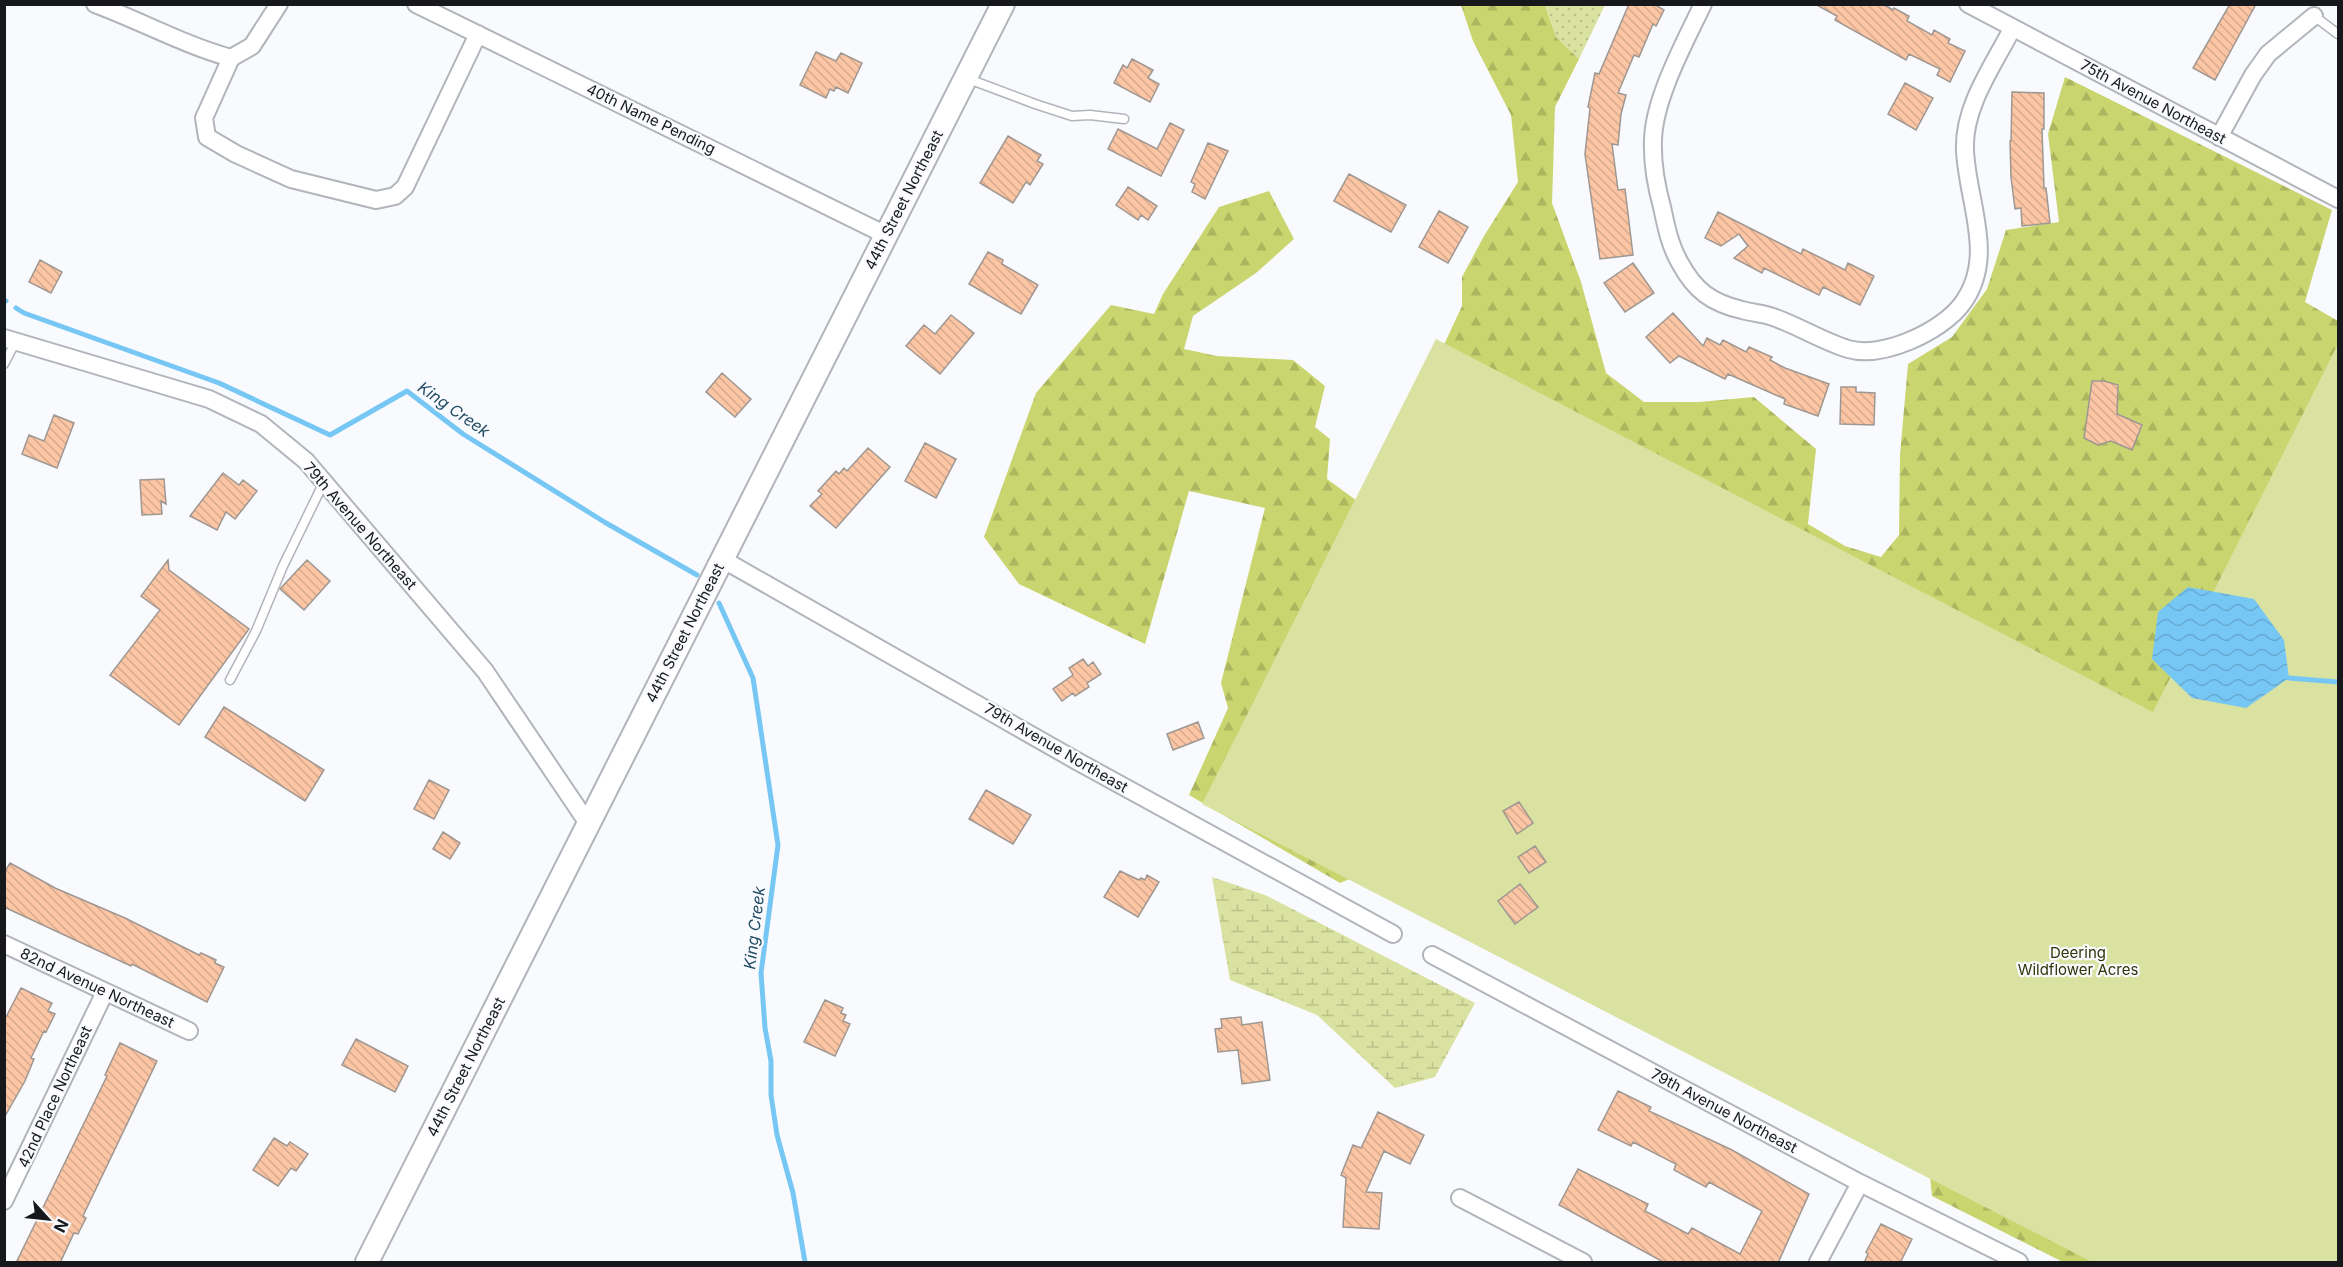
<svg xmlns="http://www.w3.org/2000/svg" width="2343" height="1267" font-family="Inter,sans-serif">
	<defs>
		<pattern id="grass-dots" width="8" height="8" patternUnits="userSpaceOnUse" patternTransform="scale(1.5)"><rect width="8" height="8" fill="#d9e2a0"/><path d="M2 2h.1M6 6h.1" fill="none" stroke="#bac189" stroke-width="1.8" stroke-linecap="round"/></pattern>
		<pattern id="forest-firs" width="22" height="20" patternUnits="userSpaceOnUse" patternTransform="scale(1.5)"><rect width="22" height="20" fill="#c9d56e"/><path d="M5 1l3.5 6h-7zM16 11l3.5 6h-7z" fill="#acb65f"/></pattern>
		<pattern id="wetland-marsh" width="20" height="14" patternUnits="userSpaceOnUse" patternTransform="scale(1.5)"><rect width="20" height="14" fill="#d9e2a0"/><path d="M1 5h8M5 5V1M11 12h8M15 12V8" fill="none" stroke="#bac189"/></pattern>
		<pattern id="water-waves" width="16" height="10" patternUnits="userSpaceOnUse" patternTransform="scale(1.5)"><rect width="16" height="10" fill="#77c7f5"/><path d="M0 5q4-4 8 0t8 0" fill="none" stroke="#66aad1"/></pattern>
		<pattern id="building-back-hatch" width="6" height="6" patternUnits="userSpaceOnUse" patternTransform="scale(1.5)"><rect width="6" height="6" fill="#fcc6a4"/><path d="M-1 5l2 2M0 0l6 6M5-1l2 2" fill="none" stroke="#d7a98d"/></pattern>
	</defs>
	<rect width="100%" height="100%" fill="#f9fafe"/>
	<path fill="url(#grass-dots)" d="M 1545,4 L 1605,5 L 1579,59 L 1556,37 Z"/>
	<path fill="url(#forest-firs)" d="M 1461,5 L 1545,5 L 1556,37 L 1579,59 L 1555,107 L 1552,203 L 1581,282 L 1606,373 L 1644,402 L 1699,402 L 1754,397 L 1816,449 L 1808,524 L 1845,546 L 1881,557 L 1899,535 L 1900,455 L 1908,364 L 1952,337 L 1987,289 L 2006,230 L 2059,222 L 2048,134 L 2065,77 L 2332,210 L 2305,302 L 2338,321 L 2338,1262 L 2063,1262 L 1932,1196 L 1918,1059 L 1457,835 L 1340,883 L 1189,795 L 1228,708 L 1221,683 L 1265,508 L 1189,491 L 1145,644 L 1019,584 L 984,537 L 1036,393 L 1111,305 L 1154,314 L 1163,294 L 1219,207 L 1269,191 L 1294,239 L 1256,273 L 1193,316 L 1184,349 L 1217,356 L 1293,360 L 1325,386 L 1315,427 L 1330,439 L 1327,479 L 1364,506 L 1386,469 L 1462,306 L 1462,277 L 1484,236 L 1518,182 L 1511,115 L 1473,41 Z"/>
	<path fill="url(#wetland-marsh)" d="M 1212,877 L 1265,895 L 1475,1003 L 1435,1077 L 1395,1088 L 1317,1015 L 1230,980 Z"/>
	<path fill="#d9e2a0" d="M 1436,339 L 2153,712 L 2338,344 L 2338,1262 L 2092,1262 L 1202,804 Z"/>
	<path fill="url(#water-waves)" d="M 2188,587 L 2254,599 L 2284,640 L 2289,678 L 2246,708 L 2192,698 L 2152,659 L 2158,612 Z"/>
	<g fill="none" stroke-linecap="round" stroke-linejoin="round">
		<path stroke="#77c7f5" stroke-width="5" d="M 4,300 L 6,301
			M 16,308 L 24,313 L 219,383 L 330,435 L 407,391 L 463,434 L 606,523 L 697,575
			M 719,603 L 753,678 L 778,845 L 761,973 L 765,1028 L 771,1061 L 771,1095 L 777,1135 L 793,1193 L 805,1262
			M 2289,678 L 2338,682"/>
	</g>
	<path fill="url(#building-back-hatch)" stroke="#9e9792" stroke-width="1.5" d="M 1629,4 L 1654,4 L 1664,10 L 1656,26 L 1653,24 L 1639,57 L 1634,55 L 1618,93 L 1626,95 L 1621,114 L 1618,145 L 1612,144 L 1618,190 L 1625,189 L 1633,255 L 1600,259 L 1585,154 L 1590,108 L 1588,107 L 1595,73 L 1599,74 Z
		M 1815,4 L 1883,4 L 1893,10 L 1894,8 L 1909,16 L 1907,21 L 1932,35 L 1934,30 L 1950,39 L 1948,43 L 1965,51 L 1950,82 L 1937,75 L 1940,69 L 1909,54 L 1906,60 L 1835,20 L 1837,16 Z
		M 2230,4 L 2256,4 L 2215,80 L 2193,68 Z
		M 816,52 L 836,61 L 841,53 L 862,63 L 848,93 L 836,87 L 834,91 L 830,89 L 826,98 L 800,85 Z
		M 1132,59 L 1153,70 L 1148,78 L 1159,84 L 1150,102 L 1114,83 L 1123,65 L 1127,68 Z
		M 1905,83 L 1933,98 L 1916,130 L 1888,114 Z
		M 2012,92 L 2044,93 L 2044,129 L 2042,129 L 2044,188 L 2046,188 L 2050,223 L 2022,226 L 2021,208 L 2015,209 L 2011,177 L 2010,141 L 2011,141 Z
		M 1170,123 L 1184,130 L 1161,176 L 1108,149 L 1118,129 L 1157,149 Z
		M 1008,136 L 1041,155 L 1037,161 L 1043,164 L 1030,185 L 1026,182 L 1013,203 L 980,183 Z
		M 1208,143 L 1228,151 L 1205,199 L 1192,192 L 1195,184 L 1191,182 Z
		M 1349,174 L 1406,205 L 1391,232 L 1334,201 Z
		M 1128,187 L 1157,206 L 1148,220 L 1141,215 L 1138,220 L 1116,205 Z
		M 1439,211 L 1468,227 L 1448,263 L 1419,247 Z
		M 1718,212 L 1801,254 L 1803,249 L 1845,270 L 1848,263 L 1874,276 L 1860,305 L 1823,287 L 1819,295 L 1764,268 L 1762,273 L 1734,258 L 1748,246 L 1739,234 L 1721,246 L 1705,238 Z
		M 988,252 L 1003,260 L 1002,264 L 1038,285 L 1021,314 L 969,284 Z
		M 40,260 L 62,272 L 51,293 L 29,282 Z
		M 1633,263 L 1654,293 L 1625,312 L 1604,283 Z
		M 1673,313 L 1703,346 L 1707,338 L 1720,345 L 1723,340 L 1746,352 L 1749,347 L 1772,357 L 1770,360 L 1785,368 L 1829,384 L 1818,416 L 1784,404 L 1785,399 L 1728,374 L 1725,379 L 1679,356 L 1670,363 L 1646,337 Z
		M 951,315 L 974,333 L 940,374 L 906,346 L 924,325 L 935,334 Z
		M 722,373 L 751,399 L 735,417 L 706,392 Z
		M 2092,381 L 2104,381 L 2118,385 L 2117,414 L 2142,425 L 2132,450 L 2111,441 L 2098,445 L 2084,438 Z
		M 1841,387 L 1856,387 L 1856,392 L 1875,393 L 1874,425 L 1840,424 Z
		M 54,415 L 74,423 L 57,468 L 22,454 L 29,435 L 44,441 Z
		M 925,443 L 956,459 L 936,498 L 905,481 Z
		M 868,448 L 890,467 L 836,528 L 810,506 L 822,494 L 818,491 L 836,471 L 839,474 L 844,468 L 847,471 Z
		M 223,473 L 239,485 L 243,480 L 257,491 L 235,519 L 226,512 L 217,530 L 190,516 Z
		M 164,479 L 166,504 L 161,501 L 162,514 L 142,515 L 140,480 Z
		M 168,560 L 169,570 L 249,629 L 179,725 L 110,675 L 160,610 L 141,596 Z
		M 307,560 L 330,581 L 304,610 L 280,589 Z
		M 1083,659 L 1088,666 L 1093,662 L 1101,674 L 1087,683 L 1089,687 L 1075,696 L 1073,693 L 1062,701 L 1053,689 L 1073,675 L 1069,668 Z
		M 224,707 L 324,770 L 305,801 L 205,737 Z
		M 1198,722 L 1204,738 L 1173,750 L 1167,734 Z
		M 429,780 L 449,790 L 434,819 L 414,809 Z
		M 986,790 L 1031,815 L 1013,844 L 969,819 Z
		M 1519,802 L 1533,823 L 1517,834 L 1503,811 Z
		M 443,832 L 460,843 L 450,859 L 433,849 Z
		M 1535,846 L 1546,862 L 1529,873 L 1518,857 Z
		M 10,863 L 55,888 L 125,918 L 199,955 L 201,953 L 216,960 L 215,963 L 224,967 L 207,1002 L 132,964 L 131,966 L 4,907 L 4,873 Z
		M 1120,871 L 1139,880 L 1141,878 L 1145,880 L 1147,875 L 1159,882 L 1138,917 L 1104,897 Z
		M 1520,884 L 1538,907 L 1515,924 L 1498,901 Z
		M 21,988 L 52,1003 L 48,1011 L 55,1014 L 46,1032 L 44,1031 L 31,1058 L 34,1059 L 25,1081 L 4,1118 L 4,1021 Z
		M 825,1000 L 843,1008 L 841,1013 L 846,1015 L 843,1021 L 850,1024 L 835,1056 L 804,1042 Z
		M 1241,1017 L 1242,1025 L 1262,1022 L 1270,1080 L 1242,1084 L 1238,1050 L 1218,1052 L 1215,1029 L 1222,1028 L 1221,1019 Z
		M 356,1039 L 408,1066 L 395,1092 L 342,1065 Z
		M 120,1043 L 157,1061 L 83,1216 L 86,1218 L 78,1234 L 74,1233 L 60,1263 L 16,1263 L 107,1076 L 105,1075 Z
		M 1618,1091 L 1651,1107 L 1649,1111 L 1732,1150 L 1809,1194 L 1778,1263 L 1665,1263 L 1559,1205 L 1578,1169 L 1648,1204 L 1645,1211 L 1688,1234 L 1692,1228 L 1740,1254 L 1762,1211 L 1709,1182 L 1706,1187 L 1674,1170 L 1676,1164 L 1633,1142 L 1631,1146 L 1598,1130 Z
		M 1378,1112 L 1424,1135 L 1410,1164 L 1384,1151 L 1366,1192 L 1382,1193 L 1379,1229 L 1343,1227 L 1346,1178 L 1341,1175 L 1353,1145 L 1361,1148 Z
		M 274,1138 L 287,1146 L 290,1142 L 308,1154 L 296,1171 L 291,1168 L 278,1186 L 253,1170 Z
		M 1881,1224 L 1912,1239 L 1900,1263 L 1864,1263 L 1868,1254 L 1866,1252 Z"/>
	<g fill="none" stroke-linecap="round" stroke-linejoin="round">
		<g stroke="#b2b4bc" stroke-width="11">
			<path id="lane" d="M 2314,16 L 2338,34
				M 966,78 L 1035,104 L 1072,116 L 1090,115 L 1124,119
				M 4,364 L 16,341
				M 230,680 L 256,631 L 283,566 L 324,482"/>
		</g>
		<g stroke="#b2b4bc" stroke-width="20">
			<path id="street" d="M 95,4 C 141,21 184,45 231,58 L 252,46 L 279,4
				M 416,4 L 886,235
				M 1703,4 C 1685,42 1654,98 1653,140 C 1652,163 1656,185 1662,207 C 1666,226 1670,246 1680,263 C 1695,291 1712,303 1742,310 C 1752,313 1763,313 1773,317 C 1799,326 1822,341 1848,349 C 1882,359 1941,332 1962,304 C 1997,257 1967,202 1965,150 C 1963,107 1993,66 2012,29
				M 1968,4 L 2338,199
				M 231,58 L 204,118 L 207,137 L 236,154 L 291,179 L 376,200 L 395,196 L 405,187 L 478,34
				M 2219,137 L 2253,75 L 2268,54 L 2314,16
				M 4,338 L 209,399 L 261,424 L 306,461 L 485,671 L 589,825
				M 722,559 L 1075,760 L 1393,934
				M 4,944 L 189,1031
				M 1432,955 L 1860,1183 L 2019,1262
				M 1460,1198 L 1583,1262
				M 4,1201 L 105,992
				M 1818,1262 L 1860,1183"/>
		</g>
		<g stroke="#b2b4bc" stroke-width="26">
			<path id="secondary" d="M 367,1262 L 1003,4"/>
		</g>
		<use href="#lane" stroke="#fff" stroke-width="8"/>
		<use href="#street" stroke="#fff" stroke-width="16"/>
		<use href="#secondary" stroke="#fff" stroke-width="22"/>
	</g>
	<g text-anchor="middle" stroke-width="4.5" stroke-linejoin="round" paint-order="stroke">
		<g font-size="15" fill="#17181b" stroke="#f9fafe">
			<text transform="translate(2153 102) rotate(28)" y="5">75th Avenue Northeast</text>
			<text transform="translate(651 119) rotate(26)" y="5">40th Name Pending</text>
			<text transform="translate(904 200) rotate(-63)" y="5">44th Street Northeast</text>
			<text transform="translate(360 526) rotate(49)" y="5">79th Avenue Northeast</text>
			<text transform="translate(685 633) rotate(-63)" y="5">44th Street Northeast</text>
			<text transform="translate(1056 748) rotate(30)" y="5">79th Avenue Northeast</text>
			<text transform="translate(97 988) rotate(25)" y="5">82nd Avenue Northeast</text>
			<text transform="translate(466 1067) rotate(-63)" y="5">44th Street Northeast</text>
			<text transform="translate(55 1097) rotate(-65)" y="5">42nd Place Northeast</text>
			<text transform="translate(1724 1111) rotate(28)" y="5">79th Avenue Northeast</text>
		</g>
		<g font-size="15" fill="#313509" stroke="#f9fafe">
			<text x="2078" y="958">Deering<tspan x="2078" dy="17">Wildflower Acres</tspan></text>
		</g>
		<g font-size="16" font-style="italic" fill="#1f4b63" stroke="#f9fafe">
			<text transform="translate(454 409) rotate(35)" y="6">King Creek</text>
			<text transform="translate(754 928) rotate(-83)" y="6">King Creek</text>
		</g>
	</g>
	<rect width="2343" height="1267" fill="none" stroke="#17181b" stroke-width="12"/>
	<g transform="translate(48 1219) rotate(117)" stroke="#f9fafe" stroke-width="4.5" paint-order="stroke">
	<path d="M0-4.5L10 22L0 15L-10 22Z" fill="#17181b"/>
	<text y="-9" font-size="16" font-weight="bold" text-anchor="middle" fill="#17181b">N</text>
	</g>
</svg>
